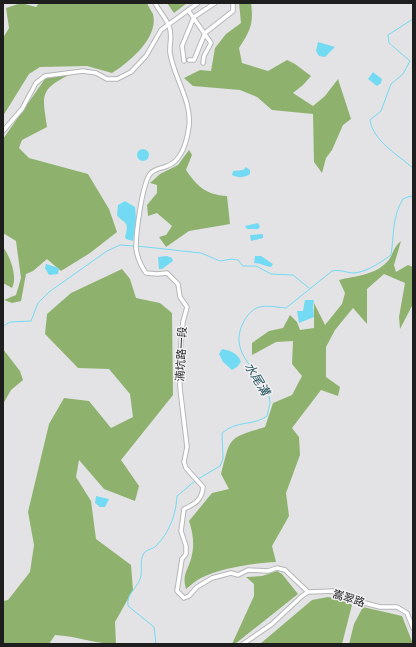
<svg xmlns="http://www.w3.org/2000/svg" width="416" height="647" font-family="'Source Sans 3','Noto Sans TC',sans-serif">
	<rect width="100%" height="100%" fill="#e3e3e5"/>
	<path fill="#8eb26e" d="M 21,3 L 36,7 L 39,3 L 147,3 C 149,7 151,11 153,14 C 159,38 129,62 112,73 L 87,66 L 40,67 L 29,74 L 3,116 L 3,38 L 9,28 L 6,8 Z
		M 167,3 L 187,3 L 174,13 Z
		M 239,3 L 251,3 C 254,24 250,31 239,48 L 242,63 L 268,71 L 287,60 L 295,64 L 311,76 L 303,85 L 293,93 L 313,106 L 325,96 L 338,79 L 351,119 L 343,125 L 332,150 L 326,158 L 322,173 L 314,162 L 313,114 L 272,110 L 257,97 L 240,90 L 193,86 L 184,78 L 200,70 L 211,71 L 215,48 L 226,34 L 241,23 Z
		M 69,75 C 38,90 43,97 47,127 L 22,140 L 19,148 L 29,158 L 88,174 L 109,209 L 117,232 L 90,253 L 61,271 L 47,259 L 33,271 L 26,274 L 21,301 L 12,303 L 4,300 L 16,295 L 21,278 L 16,241 L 3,233 L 3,139 L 47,76 Z
		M 189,150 L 192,155 L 186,170 C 197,186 206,195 227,196 L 230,224 L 189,231 L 166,247 L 159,237 L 166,235 L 172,226 L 157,213 L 148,216 L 147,205 L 157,193 L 157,185 L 150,183 L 160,174 L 178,165 Z
		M 401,241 L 394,265 L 396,272 L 408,265 L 413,267 L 413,304 L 400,329 L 399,317 L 405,283 L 384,274 L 367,289 L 367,324 L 353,308 L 335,330 L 326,347 L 326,377 L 340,387 L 338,396 L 321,390 L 292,428 L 299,437 L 300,455 L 286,493 L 289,516 L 272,546 L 276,562 C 255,563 220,568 201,578 C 195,581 190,586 186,589 C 182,575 187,572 191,559 C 195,545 193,533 189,521 L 212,493 L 229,489 L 221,474 C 231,436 227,439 265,427 L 273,403 L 292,395 L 302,376 L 292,364 L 293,341 L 276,342 L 252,355 L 252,343 L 269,331 L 283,328 L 290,315 L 297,322 L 300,330 L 314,328 L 314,303 L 325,325 L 342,304 L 345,293 L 339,280 C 355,276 375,275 387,262 C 393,256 393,247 401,241 Z
		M 3,247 C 10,256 18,277 12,288 L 3,283 Z
		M 122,269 L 130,279 L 136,298 L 160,303 L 172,313 L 173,395 L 121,460 L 139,486 L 135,501 L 104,489 L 79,460 L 76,477 L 91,501 L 96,539 L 131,565 L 133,590 L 115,622 L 116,644 C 96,644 76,636 55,635 L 49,644 L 3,644 L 3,601 L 8,600 L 30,572 L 34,545 L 28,512 L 49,424 L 64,398 L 89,401 L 111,428 L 133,417 L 130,394 L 109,369 L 78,368 L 45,334 L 47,314 L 71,293 Z
		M 3,349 L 20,371 L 23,380 L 11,390 L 3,404 Z
		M 277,571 L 282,574 L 298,594 L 235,644 L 232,644 L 254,596 L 254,584 L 246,577 L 262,576 Z
		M 328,597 L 344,600 L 352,605 L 342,644 L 260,644 L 312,600 Z
		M 363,607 L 402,616 L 413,644 L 349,644 L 354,624 Z"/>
	<path fill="#73daf3" d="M 318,42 L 335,47 L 325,57 L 319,56 L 316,51 Z
		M 373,72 L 382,79 L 381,83 L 377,86 L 368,79 Z
		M137 155a6 6 0 1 1 12 0a6 6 0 1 1-12 0Z
		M 246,167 L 250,170 L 250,174 C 244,178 238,178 232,175 L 233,171 L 243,170 Z
		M 125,201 L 135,207 L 136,219 L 133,241 L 126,239 L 125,237 C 130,219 124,225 117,215 L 118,205 Z
		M 258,223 L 260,227 L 258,229 L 247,229 L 245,226 Z
		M 263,234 L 263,238 L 251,241 L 250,235 Z
		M 167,256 L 172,258 L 173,261 L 162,269 L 159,269 L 158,257 Z
		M 255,256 L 261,256 L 273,264 L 271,267 C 264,266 261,263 254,263 Z
		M 46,264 L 59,268 L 58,274 L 49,275 L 45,268 Z
		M 305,300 L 314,300 L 313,307 L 314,317 L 299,323 L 297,311 L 303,311 Z
		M 222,349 C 231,351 238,353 241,362 L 237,367 L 232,370 L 223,362 L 219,354 Z
		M 96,496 L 109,499 L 105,507 L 100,507 L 95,503 Z"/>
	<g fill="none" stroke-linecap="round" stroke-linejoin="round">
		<path stroke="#73daf3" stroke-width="1" d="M 413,19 L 388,35 L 389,43 L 410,61 L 403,74 L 391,84 L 381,111 L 370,120 C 373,141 398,155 413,168
			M 137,246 L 201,253 L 220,261 L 232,259 L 238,260 L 243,266 L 256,266 L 271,274 L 293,275 L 309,288
			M 3,326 L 10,322 L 31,321 L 38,303 L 49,292 L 107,251 L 120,245 L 134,246
			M 198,479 L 220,466 L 223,459 L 222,433 C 237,420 254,426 267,416 C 268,411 270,405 270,401 C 265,371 225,356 244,321 C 255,302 266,306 286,308 L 332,271 C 341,269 346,273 354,273 C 367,272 381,262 391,255 C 394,235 392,217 403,199 L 410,196 L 413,198
			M 156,644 L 154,627 L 128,606 C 126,592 138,589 141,576 C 142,569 140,561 143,555 C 145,549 152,550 156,546 C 169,533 176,515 177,496 L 195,481"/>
		<g stroke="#b5b6b7" stroke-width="5.5">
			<path id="street" d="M 155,3 C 159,11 166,18 169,26 C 173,36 169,43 170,53 C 174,78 192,101 189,126 C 187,141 182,161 167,166 C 161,169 155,168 150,174 C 142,185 136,232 136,248 C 137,256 141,266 146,273 L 157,274 L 167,273 L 178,284 L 180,297 L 187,307 L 183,322 L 179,364 L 180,388 L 187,447 L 184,462 L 186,468 L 203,487 C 202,500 195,504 184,509 L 181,531 L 186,546 L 186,554 L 182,559 L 177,591 L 184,598 L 189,596 L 197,587 L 212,578 L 231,573 L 238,575 L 248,570 L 268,571 L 277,568 L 285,570 L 308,592
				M 188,10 L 211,43 L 204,56 L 203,63
				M 189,60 L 194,60 L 205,33 L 233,11 L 233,3
				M 184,61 L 182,46 L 194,17 L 215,3
				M 3,131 L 22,109 L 36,83 L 45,76 L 83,71 L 96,73 L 107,79 L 117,79 L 131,72 L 146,56 L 161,30 L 198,3
				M 243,644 L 272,624 L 302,596 L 308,592 L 335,591 L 361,602 L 380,607 L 397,607 L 407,613 L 413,628"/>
		</g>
		<use href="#street" stroke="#fff" stroke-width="3.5"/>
	</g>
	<g text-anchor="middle" stroke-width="3" stroke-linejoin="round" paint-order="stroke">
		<g font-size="11" fill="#1e1e1f" stroke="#f1f1f3">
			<text transform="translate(181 354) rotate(-87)" y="4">湳坑路一段</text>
			<text transform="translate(349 598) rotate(17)" y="4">嵩翠路</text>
		</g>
		<g font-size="12" font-style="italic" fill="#26545e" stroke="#f1f1f3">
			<text transform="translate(257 379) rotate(59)" y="4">水尾溝</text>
		</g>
	</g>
	<rect width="416" height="647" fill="none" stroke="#1e1e1f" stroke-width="8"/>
</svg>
